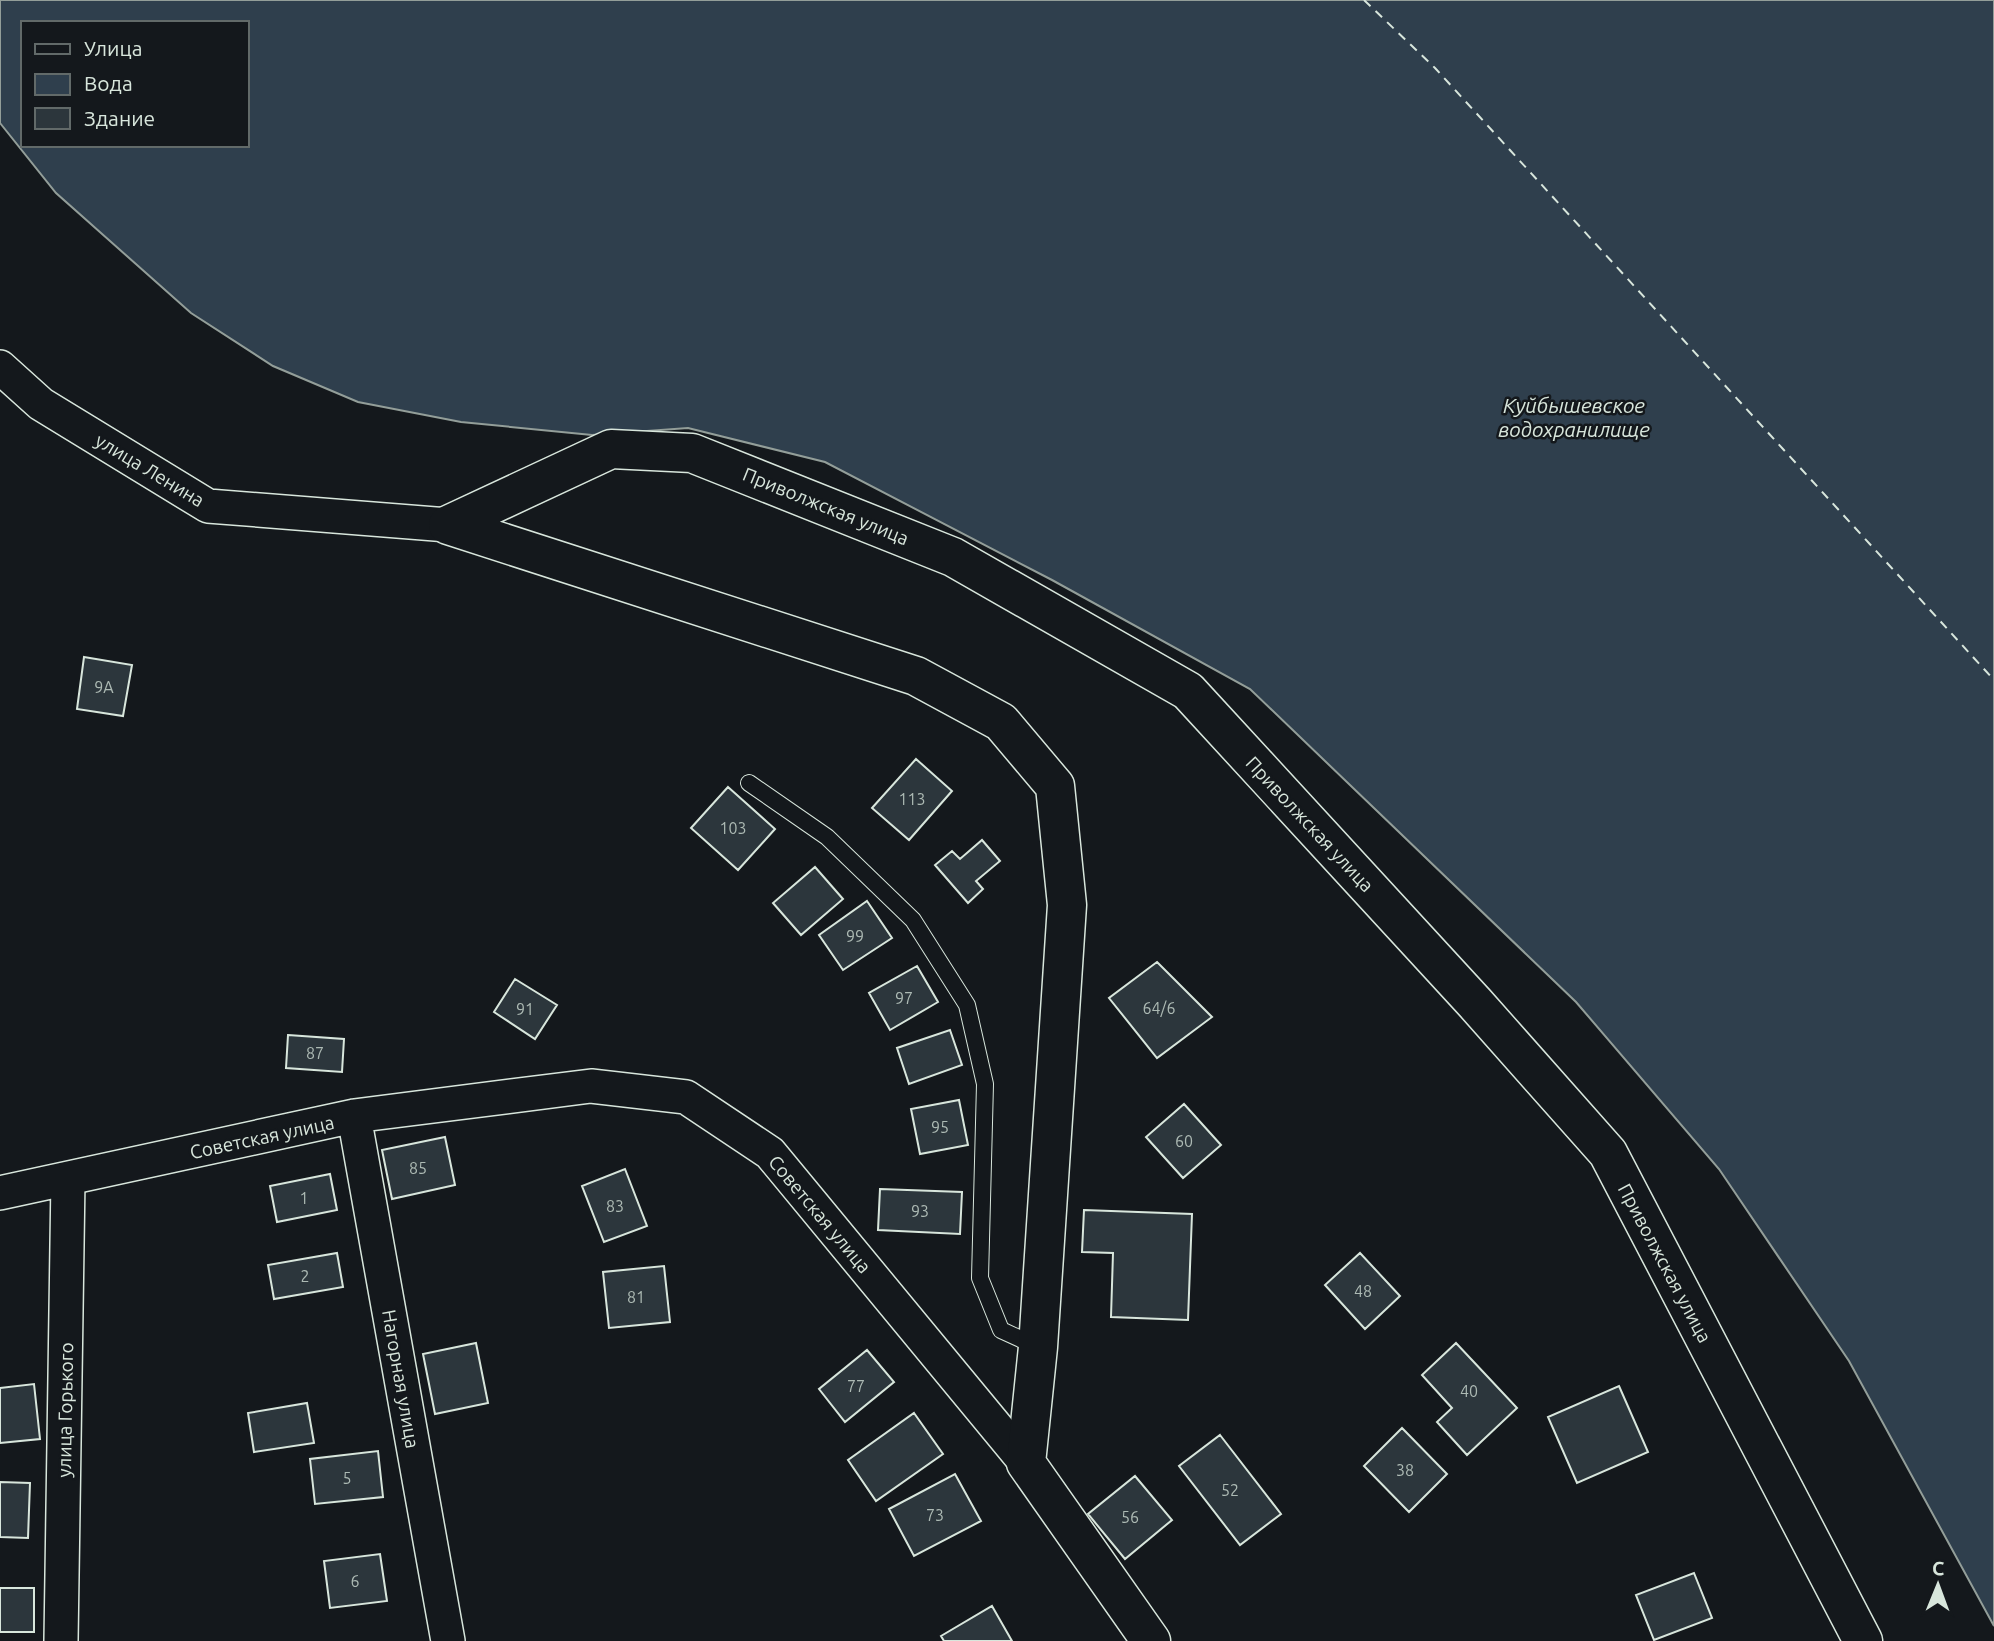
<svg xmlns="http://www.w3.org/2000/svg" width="1994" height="1641" font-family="Ubuntu,sans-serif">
	<rect width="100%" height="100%" fill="#14181c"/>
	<path fill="#2f3f4d" stroke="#939e99" stroke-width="2" fill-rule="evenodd" d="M 0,0 L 1994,0 L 1994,1626 L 1849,1361 L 1719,1169 L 1576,1002 L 1250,689 L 1052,580 L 825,462 L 688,428 L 592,435 L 461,422 L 358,402 L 273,366 L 191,313 L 56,193 L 0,123 ZM 23,23 L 247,23 L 247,145 L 23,145 Z"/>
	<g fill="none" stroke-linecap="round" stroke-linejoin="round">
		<path stroke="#d8e6dc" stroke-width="2" stroke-dasharray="9 7" stroke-linecap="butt" d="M 1364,0 L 1435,68 L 1994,680"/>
	</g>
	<path fill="#2c363c" stroke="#d8e6dc" stroke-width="2" d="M 84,657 L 132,665 L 123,716 L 77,709 Z
		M 916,759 L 952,791 L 909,840 L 872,808 Z
		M 728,787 L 775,829 L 738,870 L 691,828 Z
		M 982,840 L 1000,861 L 976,881 L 983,889 L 968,903 L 935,865 L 952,851 L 960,859 Z
		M 815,867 L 843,899 L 801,935 L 773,903 Z
		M 867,901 L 892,938 L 843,970 L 819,935 Z
		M 1157,962 L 1212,1017 L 1157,1058 L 1109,998 Z
		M 917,966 L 938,1002 L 890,1030 L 869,993 Z
		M 515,979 L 557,1005 L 535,1039 L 494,1012 Z
		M 950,1030 L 962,1065 L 909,1084 L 897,1048 Z
		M 288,1035 L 344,1039 L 342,1072 L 286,1068 Z
		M 959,1100 L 968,1145 L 920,1154 L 911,1109 Z
		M 1184,1104 L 1221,1145 L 1183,1178 L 1146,1137 Z
		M 445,1137 L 455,1185 L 392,1199 L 382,1150 Z
		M 625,1169 L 647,1226 L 604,1242 L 582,1186 Z
		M 330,1174 L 337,1210 L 277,1222 L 270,1186 Z
		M 880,1189 L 962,1192 L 960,1234 L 878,1230 Z
		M 1084,1210 L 1192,1214 L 1188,1320 L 1111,1317 L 1113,1253 L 1082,1252 Z
		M 337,1253 L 343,1287 L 274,1299 L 268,1265 Z
		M 1360,1253 L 1400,1296 L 1365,1329 L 1325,1285 Z
		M 664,1266 L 670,1322 L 609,1328 L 603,1272 Z
		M 476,1343 L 488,1403 L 435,1414 L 423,1354 Z
		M 1456,1343 L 1517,1408 L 1467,1455 L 1437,1422 L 1452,1408 L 1422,1375 Z
		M 867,1350 L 894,1382 L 845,1422 L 819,1389 Z
		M 34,1384 L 40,1439 L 0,1443 L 0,1388 Z
		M 1619,1386 L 1648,1452 L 1577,1483 L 1548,1417 Z
		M 307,1403 L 314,1443 L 254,1452 L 248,1413 Z
		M 914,1413 L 943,1454 L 876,1501 L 848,1460 Z
		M 1402,1428 L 1447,1474 L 1409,1512 L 1364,1466 Z
		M 1220,1435 L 1281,1514 L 1240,1545 L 1179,1466 Z
		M 378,1451 L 383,1497 L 315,1504 L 310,1459 Z
		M 955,1474 L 981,1521 L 914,1556 L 889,1509 Z
		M 1135,1476 L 1172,1520 L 1125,1559 L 1088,1514 Z
		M 0,1482 L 30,1483 L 28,1538 L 0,1537 Z
		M 380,1554 L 387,1601 L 330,1608 L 324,1561 Z
		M 1694,1573 L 1712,1618 L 1654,1640 L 1636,1595 Z
		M 0,1588 L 34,1588 L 34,1632 L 0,1632 Z
		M 992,1606 L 1012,1641 L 944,1641 L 941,1636 Z"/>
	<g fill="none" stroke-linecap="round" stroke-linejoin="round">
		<g stroke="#d8e6dc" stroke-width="18">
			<path id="lane" d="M 749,783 L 827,837 L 913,920 L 967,1005 L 985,1084 L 980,1278 L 1001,1330 L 1038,1347"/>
		</g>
		<g stroke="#d8e6dc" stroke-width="36">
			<path id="street" d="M 0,367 L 41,404 L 208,506 L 448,525
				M 354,1116 L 448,1641
				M 0,1193 L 354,1116 L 591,1086 L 686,1097 L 770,1153 L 1026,1463
				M 61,1641 L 68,1179"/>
		</g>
		<g stroke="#d8e6dc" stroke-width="41">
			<path id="secondary" d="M 448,525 L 611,449 L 692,453 L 953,557 L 1188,691 L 1475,1003 L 1608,1153 L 1863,1641
				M 448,525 L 916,676 L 1001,722 L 1055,786 L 1067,905 L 1038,1347 L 1026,1463 L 1151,1641"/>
		</g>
		<use href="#lane" stroke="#14181c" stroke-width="16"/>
		<use href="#street" stroke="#14181c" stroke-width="33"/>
		<use href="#secondary" stroke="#14181c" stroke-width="38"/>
	</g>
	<g text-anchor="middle" stroke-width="5" stroke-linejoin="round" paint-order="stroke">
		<g font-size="16" fill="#adbab4">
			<text x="104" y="693">9А</text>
			<text x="912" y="805">113</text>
			<text x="733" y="834">103</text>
			<text x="855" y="942">99</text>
			<text x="904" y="1004">97</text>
			<text x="1159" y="1014">64/6</text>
			<text x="525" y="1015">91</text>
			<text x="315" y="1059">87</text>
			<text x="940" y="1133">95</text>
			<text x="1184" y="1147">60</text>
			<text x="418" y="1174">85</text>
			<text x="304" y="1204">1</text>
			<text x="615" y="1212">83</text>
			<text x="920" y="1217">93</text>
			<text x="305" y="1282">2</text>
			<text x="1363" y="1297">48</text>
			<text x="636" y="1303">81</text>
			<text x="856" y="1392">77</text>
			<text x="1469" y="1397">40</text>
			<text x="1405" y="1476">38</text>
			<text x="347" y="1484">5</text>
			<text x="1230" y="1496">52</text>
			<text x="935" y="1521">73</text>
			<text x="1130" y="1523">56</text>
			<text x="355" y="1587">6</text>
		</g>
		<g font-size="19" fill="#d8e6dc" stroke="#14181c">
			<text transform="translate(150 470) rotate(31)" y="7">улица Ленина</text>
			<text transform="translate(826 506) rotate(22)" y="7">Приволжская улица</text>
			<text transform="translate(1310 824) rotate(47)" y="7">Приволжская улица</text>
			<text transform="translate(262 1137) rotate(-12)" y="7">Советская улица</text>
			<text transform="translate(820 1214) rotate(50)" y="7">Советская улица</text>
			<text transform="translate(1665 1263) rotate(62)" y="7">Приволжская улица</text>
			<text transform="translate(401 1379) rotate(80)" y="7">Нагорная улица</text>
			<text transform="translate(65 1410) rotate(-89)" y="7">улица Горького</text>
		</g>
		<g font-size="21" font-style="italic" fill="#d8e6dc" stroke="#14181c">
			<text x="1574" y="413">Куйбышевское<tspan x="1574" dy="24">водохранилище</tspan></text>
		</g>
	</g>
	<rect x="21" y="21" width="228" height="126" fill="#14181c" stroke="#626a69" stroke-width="2"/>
	<rect x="35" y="44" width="35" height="10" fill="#14181c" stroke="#626a69" stroke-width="2"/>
	<text x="84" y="56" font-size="21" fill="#d8e6dc">Улица</text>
	<rect x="35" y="74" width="35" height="21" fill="#2f3f4d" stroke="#626a69" stroke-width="2"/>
	<text x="84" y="91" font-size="21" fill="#d8e6dc">Вода</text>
	<rect x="35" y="108" width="35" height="21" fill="#2c363c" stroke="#626a69" stroke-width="2"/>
	<text x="84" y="126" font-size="21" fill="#d8e6dc">Здание</text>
	<g transform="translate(1938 1585) rotate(1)" stroke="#14181c" stroke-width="5" paint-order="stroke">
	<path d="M0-5L12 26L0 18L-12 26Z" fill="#d8e6dc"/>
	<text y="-10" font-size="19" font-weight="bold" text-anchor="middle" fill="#d8e6dc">С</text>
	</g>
</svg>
